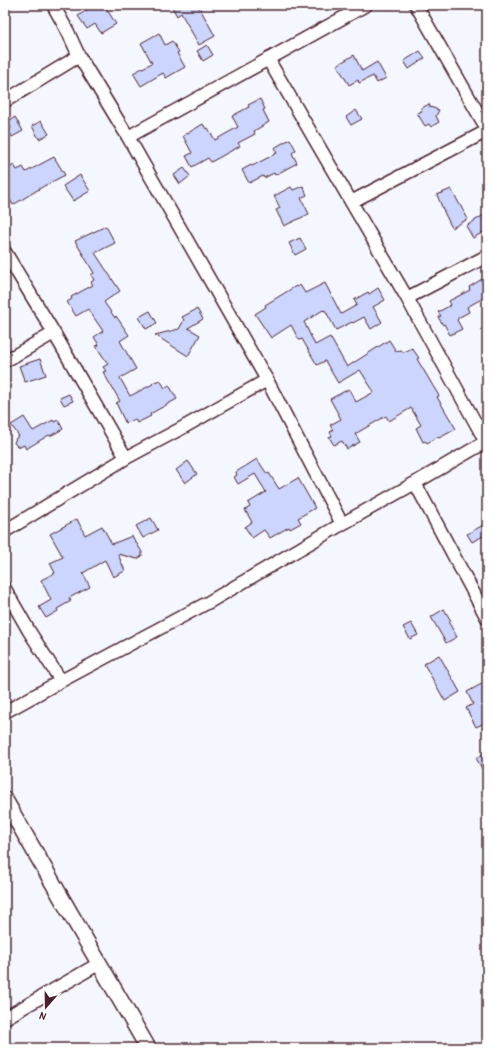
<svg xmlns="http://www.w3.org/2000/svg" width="492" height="1053" font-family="'Patrick Hand',sans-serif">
	<rect width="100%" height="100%" fill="#f5f7ff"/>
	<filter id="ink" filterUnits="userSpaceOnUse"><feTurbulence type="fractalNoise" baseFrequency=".025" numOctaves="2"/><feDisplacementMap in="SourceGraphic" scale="8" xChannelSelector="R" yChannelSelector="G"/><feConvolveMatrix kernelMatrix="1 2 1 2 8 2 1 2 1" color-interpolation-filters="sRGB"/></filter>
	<g filter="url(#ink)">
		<path fill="#cbd5fd" stroke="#4a1f2b" d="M 85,5 L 104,5 L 116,24 L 101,33 L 95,24 L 87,29 L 78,16 L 87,10 Z
			M 171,5 L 198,5 L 215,36 L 199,45 L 181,13 L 177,16 Z
			M 159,33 L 165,45 L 172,41 L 179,52 L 177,53 L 185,67 L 166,78 L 163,73 L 141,86 L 133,73 L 152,63 L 141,43 Z
			M 207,45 L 213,55 L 203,61 L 197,51 Z
			M 420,51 L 425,58 L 409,69 L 404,61 Z
			M 354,55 L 362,71 L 377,62 L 386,78 L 377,83 L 373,76 L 359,83 L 358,80 L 349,85 L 337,65 Z
			M 260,99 L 265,109 L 263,110 L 269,122 L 254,131 L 255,134 L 238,143 L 240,146 L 211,162 L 208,158 L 192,167 L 186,156 L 192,153 L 183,136 L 203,124 L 206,129 L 208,128 L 215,140 L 238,127 L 232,116 L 249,107 L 248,105 Z
			M 429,104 L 430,107 L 439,110 L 436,116 L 439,122 L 431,127 L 429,124 L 425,126 L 417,113 L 422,111 L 420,109 Z
			M 356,110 L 362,119 L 351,125 L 346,117 Z
			M 15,117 L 23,131 L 12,137 L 8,130 L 11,128 L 7,122 Z
			M 41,121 L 49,134 L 39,139 L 32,126 Z
			M 290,139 L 296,150 L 292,153 L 297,163 L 275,175 L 274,173 L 264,178 L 263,176 L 249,183 L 242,170 L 251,165 L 252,166 L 277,153 L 274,148 Z
			M 54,157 L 65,175 L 44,186 L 13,205 L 5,191 L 5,170 L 14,165 L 17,170 L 23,167 L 26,172 Z
			M 184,168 L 190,176 L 180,184 L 174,175 Z
			M 80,175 L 90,191 L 73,201 L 63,186 Z
			M 303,186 L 307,195 L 301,198 L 309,214 L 284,226 L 276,210 L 280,208 L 274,196 L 291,187 L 293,190 Z
			M 451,189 L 468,219 L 452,228 L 445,214 L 437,195 Z
			M 487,213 L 487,230 L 473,238 L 466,226 Z
			M 106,226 L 115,243 L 95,253 L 120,291 L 104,302 L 115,318 L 116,316 L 129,335 L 120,341 L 136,369 L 120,378 L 130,396 L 153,384 L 152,383 L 160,380 L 165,388 L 169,385 L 177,399 L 150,414 L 151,416 L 137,423 L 135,419 L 126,424 L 116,403 L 120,401 L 103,372 L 106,371 L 103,367 L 108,364 L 96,346 L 99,345 L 94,337 L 103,331 L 88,309 L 76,316 L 67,302 L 72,299 L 71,297 L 93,285 L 91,282 L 94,280 L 91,275 L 94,273 L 75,241 Z
			M 300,238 L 306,249 L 295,255 L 289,243 Z
			M 487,276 L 487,296 L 467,307 L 469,312 L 458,318 L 458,319 L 457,320 L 462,329 L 450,335 L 444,324 L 443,325 L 438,317 L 441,316 L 438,312 L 451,305 L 449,301 L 470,290 L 469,287 Z
			M 325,283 L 341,314 L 357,305 L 354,300 L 368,292 L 369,294 L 378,288 L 385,300 L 373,307 L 382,322 L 371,329 L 364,317 L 353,323 L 352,322 L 336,330 L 325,310 L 324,311 L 323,310 L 304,322 L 315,345 L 330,337 L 347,367 L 389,340 L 396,351 L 400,350 L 404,352 L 412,348 L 419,358 L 417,359 L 439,396 L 437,397 L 456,429 L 439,438 L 438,437 L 427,443 L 425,441 L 423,442 L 416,428 L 421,425 L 411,408 L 389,421 L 386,416 L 355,434 L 360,442 L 347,449 L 342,441 L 334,445 L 329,437 L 332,436 L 330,432 L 333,430 L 330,425 L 341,419 L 330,399 L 349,389 L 356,402 L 374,392 L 360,370 L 338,383 L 325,361 L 317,365 L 302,339 L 299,340 L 291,325 L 271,338 L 255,314 L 266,307 L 265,305 L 296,286 L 297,287 L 300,285 L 305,293 Z
			M 197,309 L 203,319 L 188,328 L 200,335 L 188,356 L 155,335 L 179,329 L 184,320 L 182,317 Z
			M 150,311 L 157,323 L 146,329 L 139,317 Z
			M 40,359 L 46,375 L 25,382 L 19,366 Z
			M 69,394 L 73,401 L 64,405 L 60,398 Z
			M 24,417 L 33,431 L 53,420 L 54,422 L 58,420 L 63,429 L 50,436 L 49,435 L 26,449 L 24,445 L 20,447 L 17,446 L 14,443 L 16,438 L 19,436 L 11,425 Z
			M 257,459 L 267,474 L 269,473 L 279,489 L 298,478 L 315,508 L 298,518 L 301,523 L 290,529 L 289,527 L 270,538 L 264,530 L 252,538 L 245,527 L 252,522 L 245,510 L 250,507 L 248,503 L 266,492 L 255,474 L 238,484 L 234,477 L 237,475 L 236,472 Z
			M 188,461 L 197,474 L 185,483 L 176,470 Z
			M 151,518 L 158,530 L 143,538 L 136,526 Z
			M 77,519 L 85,535 L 102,526 L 112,544 L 132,536 L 142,552 L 142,556 L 141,557 L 137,559 L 118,554 L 125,571 L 113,577 L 105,560 L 83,573 L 90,587 L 69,598 L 71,601 L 57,609 L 58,611 L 46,618 L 39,607 L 51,600 L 41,580 L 55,573 L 50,563 L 63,557 L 50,534 Z
			M 487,523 L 487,534 L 472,542 L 467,534 Z
			M 444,609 L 451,621 L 449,623 L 457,637 L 446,643 L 431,617 Z
			M 411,623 L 418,635 L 410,639 L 403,627 Z
			M 439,655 L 460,692 L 445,701 L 424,664 Z
			M 487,681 L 487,722 L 476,727 L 466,708 L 473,704 L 467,692 Z
			M 487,753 L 487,778 L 476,758 Z"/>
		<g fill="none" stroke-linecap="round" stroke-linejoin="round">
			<g stroke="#4a1f2b" stroke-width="15">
				<path id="minor" d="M 53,5 L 68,32 L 79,56 L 128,137 L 267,380 L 342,524
					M 416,5 L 487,129
					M 268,59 L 407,298 L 486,442
					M 5,101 L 79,56
					M 128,137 L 366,5
					M 351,202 L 487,131
					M 5,252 L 54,333 L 126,458
					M 407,298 L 487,256
					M 5,361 L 54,333
					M 415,483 L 487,618
					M 5,531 L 126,458 L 182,428 L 267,380
					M 5,589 L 29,631 L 61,681
					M 5,712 L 61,681 L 209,602 L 342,524 L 415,483 L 487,441
					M 5,1018 L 100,963"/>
			</g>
			<g stroke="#4a1f2b" stroke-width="18">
				<path id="tertiary" d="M 5,800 L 148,1048"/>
			</g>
			<use href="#minor" stroke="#fff" stroke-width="12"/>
			<use href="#tertiary" stroke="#fff" stroke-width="15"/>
		</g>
	</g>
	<rect width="492" height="1053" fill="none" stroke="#fff" stroke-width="20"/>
	<rect x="10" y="10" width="472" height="1033" fill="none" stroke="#4a1f2b" stroke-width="1.5" filter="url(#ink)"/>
	<g transform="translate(46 1007) rotate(200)" stroke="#ffffff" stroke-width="3" paint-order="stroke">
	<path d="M0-3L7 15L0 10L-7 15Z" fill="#4a1f2b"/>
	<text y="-6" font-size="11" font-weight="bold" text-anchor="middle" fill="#4a1f2b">N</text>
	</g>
</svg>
